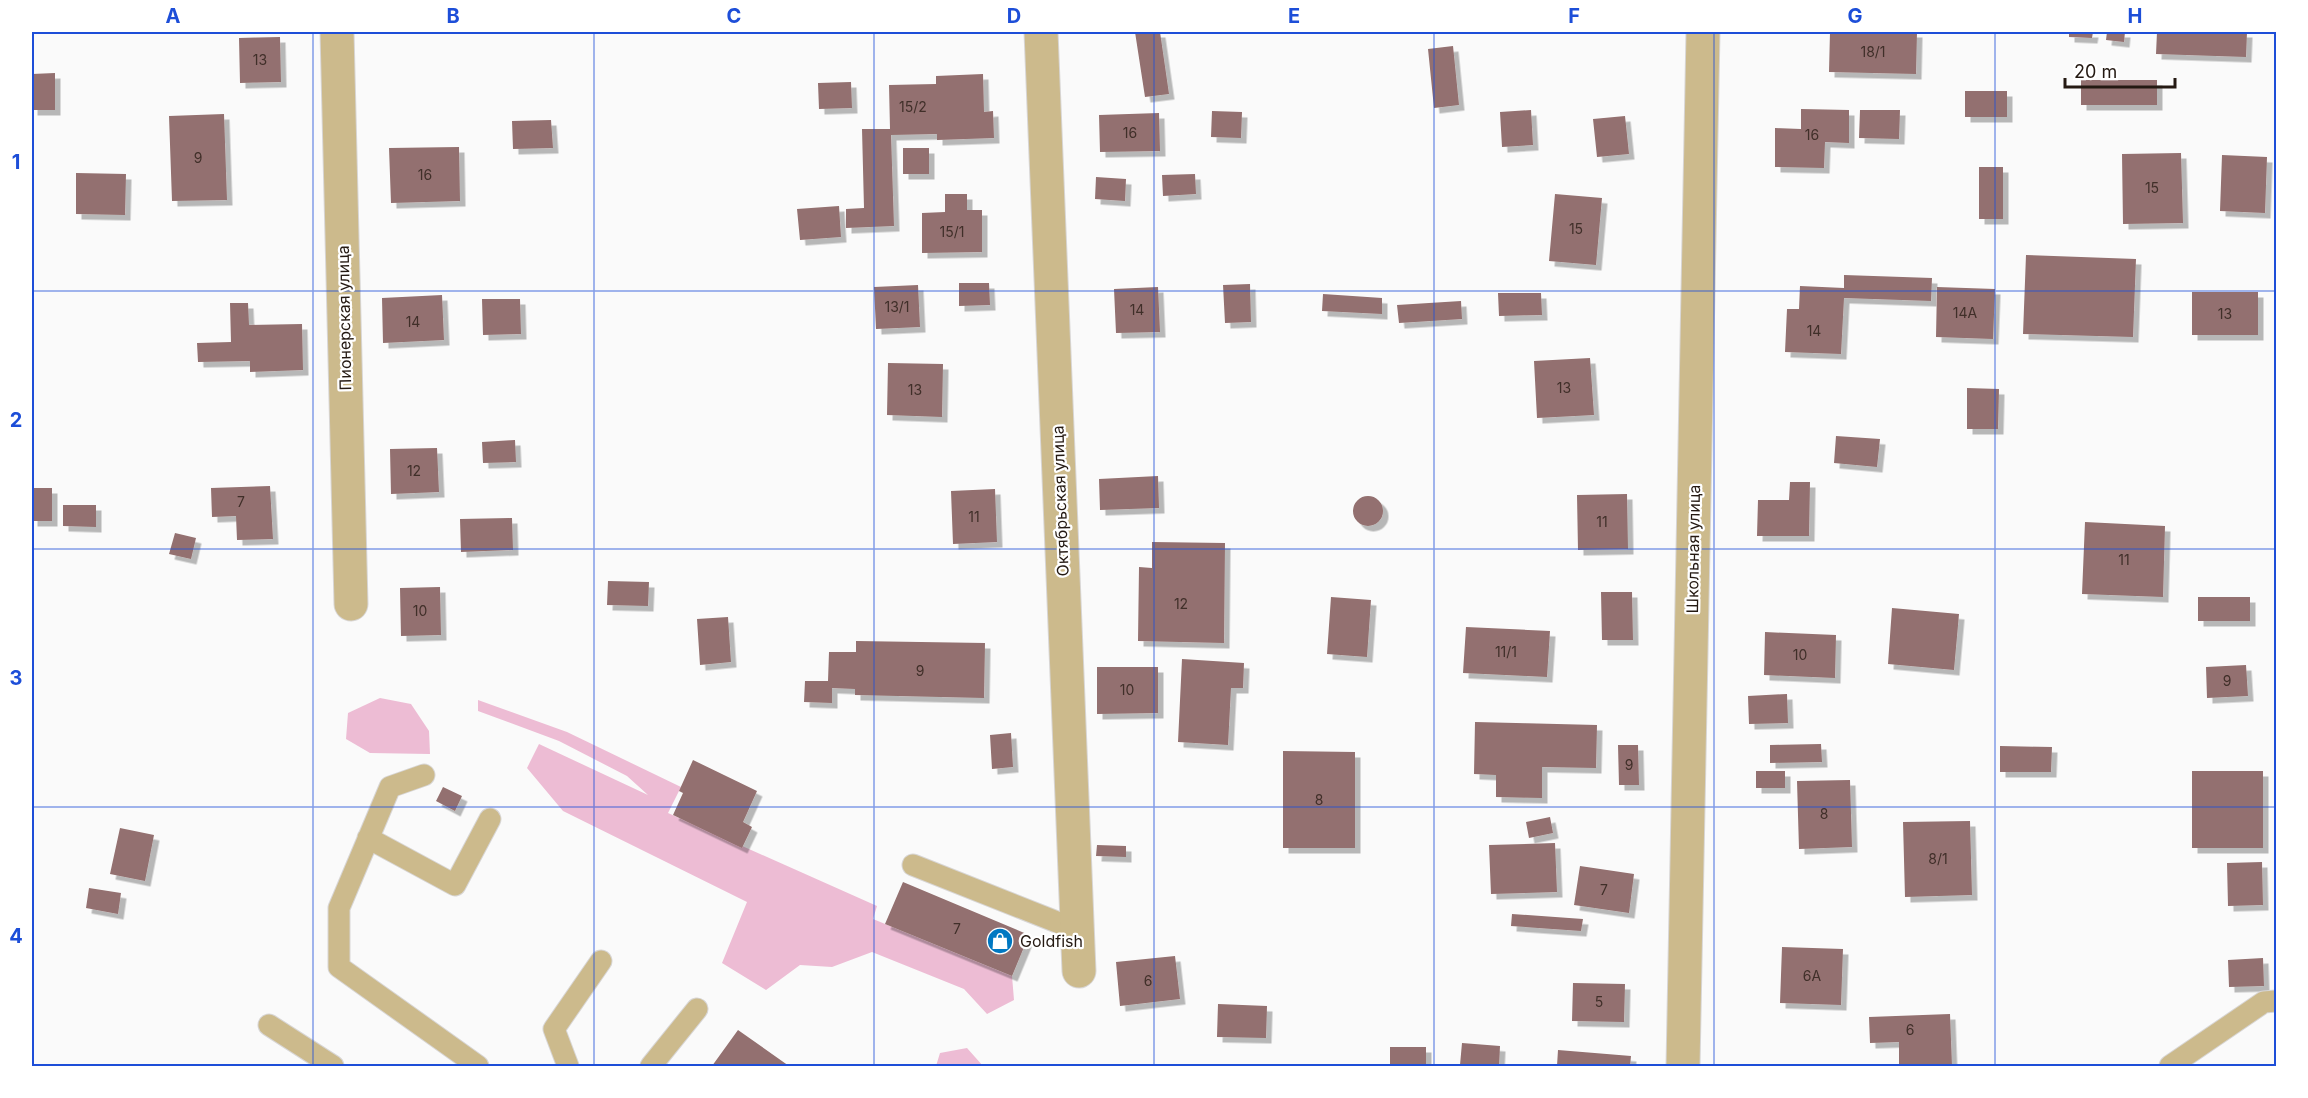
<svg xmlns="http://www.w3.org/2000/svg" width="2308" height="1098" font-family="Inter,sans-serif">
	<defs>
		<filter id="shadow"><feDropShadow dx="5.5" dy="5.5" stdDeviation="0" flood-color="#0004"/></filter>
	</defs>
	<rect width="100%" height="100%" fill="#fafafa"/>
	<path fill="#edbcd4" d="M 380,698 L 411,704 L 429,731 L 430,754 L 370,753 L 346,739 L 348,713 Z
		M 478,700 L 567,732 L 681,787 L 668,813 L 877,906 L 873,919 L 1012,976 L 1014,1000 L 987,1014 L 964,989 L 872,952 L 832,967 L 800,965 L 766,990 L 722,963 L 747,902 L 563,811 L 527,768 L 539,744 L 648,795 L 627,776 L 559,741 L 478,711 Z
		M 967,1048 L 983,1066 L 936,1066 L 940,1053 Z"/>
	<path fill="#93706f" filter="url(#shadow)" d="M 1135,32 L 1160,32 L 1169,94 L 1145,97 Z
		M 1830,32 L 1917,32 L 1916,74 L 1829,72 Z
		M 2069,32 L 2093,32 L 2092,38 L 2069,37 Z
		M 2107,32 L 2125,32 L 2124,42 L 2106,40 Z
		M 2157,32 L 2247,32 L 2246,57 L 2156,54 Z
		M 280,37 L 281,82 L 240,83 L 239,38 Z
		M 1453,46 L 1459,105 L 1434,108 L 1428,49 Z
		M 55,73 L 55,110 L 32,110 L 32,74 Z
		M 983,74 L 984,112 L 993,111 L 994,138 L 937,140 L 937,134 L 891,135 L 894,226 L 846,228 L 846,209 L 864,208 L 862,129 L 890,129 L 889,85 L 936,84 L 936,76 Z
		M 2081,80 L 2157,80 L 2157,105 L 2081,105 Z
		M 851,82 L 852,108 L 819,109 L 818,83 Z
		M 1965,91 L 2007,91 L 2007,117 L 1965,117 Z
		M 1801,109 L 1849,110 L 1849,143 L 1825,142 L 1824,168 L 1775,167 L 1775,128 L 1801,129 Z
		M 1531,110 L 1533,145 L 1502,147 L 1500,112 Z
		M 1860,110 L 1900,110 L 1899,139 L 1859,138 Z
		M 1212,111 L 1242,112 L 1241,138 L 1211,137 Z
		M 1159,113 L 1160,151 L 1100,152 L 1099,115 Z
		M 224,114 L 227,200 L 172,201 L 169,116 Z
		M 1625,116 L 1629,154 L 1597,157 L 1593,119 Z
		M 551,120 L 553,148 L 513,149 L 512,121 Z
		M 459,147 L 460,201 L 391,203 L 389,148 Z
		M 903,148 L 929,148 L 929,174 L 903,174 Z
		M 2181,153 L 2183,223 L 2123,224 L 2122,154 Z
		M 2222,155 L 2267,157 L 2265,213 L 2220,211 Z
		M 1979,167 L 2003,167 L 2003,219 L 1979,219 Z
		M 76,173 L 126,174 L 125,215 L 76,214 Z
		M 1195,174 L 1196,194 L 1163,196 L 1162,175 Z
		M 1096,177 L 1126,179 L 1125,201 L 1095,199 Z
		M 945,194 L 967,194 L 967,210 L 982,210 L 982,252 L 922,253 L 922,213 L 945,212 Z
		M 1555,194 L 1602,198 L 1596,265 L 1549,261 Z
		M 839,206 L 841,237 L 800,240 L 797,209 Z
		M 2026,255 L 2136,259 L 2133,337 L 2023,334 Z
		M 1844,275 L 1932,278 L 1931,301 L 1844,298 L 1841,354 L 1785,352 L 1787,309 L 1799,309 L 1800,286 L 1844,288 Z
		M 959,283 L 989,283 L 990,305 L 959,306 Z
		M 1250,284 L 1251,322 L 1225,323 L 1223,285 Z
		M 918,285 L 920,327 L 876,329 L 874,287 Z
		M 1158,287 L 1160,332 L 1116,333 L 1114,289 Z
		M 1937,287 L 1995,289 L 1993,339 L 1936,337 Z
		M 2192,292 L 2258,292 L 2258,335 L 2192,335 Z
		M 1498,293 L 1541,293 L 1542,315 L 1499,316 Z
		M 1323,294 L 1382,298 L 1382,314 L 1322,311 Z
		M 442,295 L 444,340 L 383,343 L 382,298 Z
		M 482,299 L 520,299 L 521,334 L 483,335 Z
		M 1461,301 L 1462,319 L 1399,323 L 1397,305 Z
		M 230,303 L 248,303 L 249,325 L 302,324 L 303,370 L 250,372 L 250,361 L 198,362 L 197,343 L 231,342 Z
		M 1590,358 L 1594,415 L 1537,418 L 1534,361 Z
		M 888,363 L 943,364 L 942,417 L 887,415 Z
		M 1967,388 L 1999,389 L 1998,429 L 1967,429 Z
		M 1836,436 L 1880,439 L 1877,467 L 1834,463 Z
		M 515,440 L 516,462 L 483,463 L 482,442 Z
		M 437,448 L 439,492 L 391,494 L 390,449 Z
		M 1158,476 L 1159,508 L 1100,510 L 1099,479 Z
		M 1790,482 L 1810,482 L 1809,536 L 1757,536 L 1758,500 L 1789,500 Z
		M 270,486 L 273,539 L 237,540 L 236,516 L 212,517 L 211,488 Z
		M 32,488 L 52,488 L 52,521 L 32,521 Z
		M 995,489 L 997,542 L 953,544 L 951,491 Z
		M 1627,494 L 1628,549 L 1578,550 L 1577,495 Z
		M1353 511a15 15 0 1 1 30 0a15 15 0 1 1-30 0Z
		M 63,505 L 96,505 L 96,527 L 63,526 Z
		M 512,518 L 513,550 L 461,552 L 460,519 Z
		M 2085,522 L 2165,526 L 2163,597 L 2082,594 Z
		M 175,533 L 196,538 L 191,559 L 169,554 Z
		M 1152,542 L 1225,543 L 1224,643 L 1138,641 L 1139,567 L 1152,568 Z
		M 608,581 L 649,582 L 648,606 L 607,605 Z
		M 440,587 L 441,635 L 401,636 L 400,588 Z
		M 1601,592 L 1632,592 L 1633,640 L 1602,640 Z
		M 1331,597 L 1371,600 L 1367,657 L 1327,654 Z
		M 2198,597 L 2250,597 L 2250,621 L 2198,621 Z
		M 1892,608 L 1959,614 L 1954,670 L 1888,664 Z
		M 728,617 L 731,662 L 700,665 L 697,619 Z
		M 1466,627 L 1550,631 L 1547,677 L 1463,673 Z
		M 1765,632 L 1836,635 L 1835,678 L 1764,675 Z
		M 856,641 L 985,643 L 984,698 L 855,695 L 855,689 L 832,688 L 832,703 L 804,702 L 805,681 L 828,681 L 829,652 L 856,652 Z
		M 1182,659 L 1244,663 L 1243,688 L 1231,688 L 1228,745 L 1178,742 Z
		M 2246,665 L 2248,696 L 2207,698 L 2206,667 Z
		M 1097,667 L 1158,667 L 1158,713 L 1097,714 Z
		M 1787,694 L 1788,723 L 1749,724 L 1748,696 Z
		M 1475,722 L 1597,725 L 1596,768 L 1542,767 L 1542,798 L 1496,797 L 1496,775 L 1474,774 Z
		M 1011,733 L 1013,767 L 992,769 L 990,735 Z
		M 1821,744 L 1822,762 L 1770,763 L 1770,745 Z
		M 1618,745 L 1638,745 L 1639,785 L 1619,785 Z
		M 2000,746 L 2052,747 L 2051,772 L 2000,772 Z
		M 1283,751 L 1355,752 L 1355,848 L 1283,848 Z
		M 693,760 L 757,791 L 743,822 L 752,827 L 742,848 L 673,815 L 683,793 L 679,791 Z
		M 1756,771 L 1785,771 L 1785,788 L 1756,788 Z
		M 2192,771 L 2263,771 L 2263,848 L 2192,848 Z
		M 1850,780 L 1852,847 L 1799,849 L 1797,781 Z
		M 443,787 L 462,796 L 455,811 L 436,801 Z
		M 1550,817 L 1553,833 L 1529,838 L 1526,822 Z
		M 1970,821 L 1972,895 L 1905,897 L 1903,822 Z
		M 120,828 L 154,835 L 145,881 L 110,874 Z
		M 1555,843 L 1557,892 L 1491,894 L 1489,845 Z
		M 1097,845 L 1126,846 L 1126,857 L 1096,856 Z
		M 2262,862 L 2263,905 L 2228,906 L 2227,863 Z
		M 1580,866 L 1634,874 L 1629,913 L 1574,905 Z
		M 903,882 L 1029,935 L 1012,976 L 885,924 Z
		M 89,888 L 121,893 L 118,914 L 86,908 Z
		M 1512,914 L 1583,919 L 1581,931 L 1511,926 Z
		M 1782,947 L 1843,949 L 1841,1005 L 1780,1003 Z
		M 1175,956 L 1180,999 L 1120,1006 L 1116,962 Z
		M 2263,958 L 2264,986 L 2229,987 L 2228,960 Z
		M 1573,983 L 1625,984 L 1624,1022 L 1572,1021 Z
		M 1218,1004 L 1267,1006 L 1266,1038 L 1217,1037 Z
		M 1950,1014 L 1952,1066 L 1899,1066 L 1899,1042 L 1870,1043 L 1869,1017 Z
		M 738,1030 L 789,1066 L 712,1066 Z
		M 1462,1043 L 1500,1046 L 1499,1066 L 1460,1065 Z
		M 1390,1047 L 1426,1047 L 1426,1066 L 1390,1066 Z
		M 1558,1050 L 1631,1056 L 1630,1066 L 1557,1066 Z"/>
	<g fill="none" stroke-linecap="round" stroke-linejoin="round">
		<g stroke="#d8d6d5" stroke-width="23">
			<path id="lane" d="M 424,775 L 390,787 L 339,908 L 339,967 L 478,1066
				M 368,838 L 455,885 L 490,819
				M 913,865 L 1077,930
				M 269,1025 L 333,1066
				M 568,1066 L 554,1029 L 601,961
				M 651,1066 L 697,1009
				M 2170,1066 L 2264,1002 L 2276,1001"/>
		</g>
		<g stroke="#d8d6d5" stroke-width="35">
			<path id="street" d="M 337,32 L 351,604
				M 1041,32 L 1079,971
				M 1683,1066 L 1703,32"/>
		</g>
		<use href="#lane" stroke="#ccba8c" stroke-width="21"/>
		<use href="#street" stroke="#ccba8c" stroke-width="33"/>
	</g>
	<path fill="none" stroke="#1d4ed8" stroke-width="1.5" stroke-opacity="0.55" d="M 313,32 L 313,1066M 594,32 L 594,1066M 874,32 L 874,1066M 1154,32 L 1154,1066M 1434,32 L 1434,1066M 1714,32 L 1714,1066M 1995,32 L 1995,1066M 32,291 L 2276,291M 32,549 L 2276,549M 32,807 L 2276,807"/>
	<defs>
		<g id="shop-disc" transform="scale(1.35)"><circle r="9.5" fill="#0078c2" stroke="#fff"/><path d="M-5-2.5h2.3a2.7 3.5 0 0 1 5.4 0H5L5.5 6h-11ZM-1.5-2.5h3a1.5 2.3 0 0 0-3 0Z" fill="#fff"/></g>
	</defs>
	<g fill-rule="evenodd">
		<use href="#shop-disc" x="1000" y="941"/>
	</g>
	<g text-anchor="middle" stroke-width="4.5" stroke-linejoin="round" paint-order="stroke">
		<g font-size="14" fill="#402f29">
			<text x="1873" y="57">18/1</text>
			<text x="260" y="65">13</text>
			<text x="913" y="112">15/2</text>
			<text x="1130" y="138">16</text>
			<text x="1812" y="140">16</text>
			<text x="198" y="163">9</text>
			<text x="425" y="180">16</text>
			<text x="2152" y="193">15</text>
			<text x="1576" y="234">15</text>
			<text x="952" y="237">15/1</text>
			<text x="897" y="312">13/1</text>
			<text x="1137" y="315">14</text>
			<text x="1965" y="318">14А</text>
			<text x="2225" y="319">13</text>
			<text x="413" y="327">14</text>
			<text x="1814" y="336">14</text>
			<text x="1564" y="393">13</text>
			<text x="915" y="395">13</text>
			<text x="414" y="476">12</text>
			<text x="241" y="507">7</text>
			<text x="974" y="522">11</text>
			<text x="1602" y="527">11</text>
			<text x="2124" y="565">11</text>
			<text x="1181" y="609">12</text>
			<text x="420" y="616">10</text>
			<text x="1506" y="657">11/1</text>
			<text x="1800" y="660">10</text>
			<text x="920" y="676">9</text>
			<text x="2227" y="686">9</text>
			<text x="1127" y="695">10</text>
			<text x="1629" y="770">9</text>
			<text x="1319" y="805">8</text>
			<text x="1824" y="819">8</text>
			<text x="1938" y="864">8/1</text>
			<text x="1604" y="895">7</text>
			<text x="957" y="934">7</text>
			<text x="1812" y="981">6А</text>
			<text x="1148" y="986">6</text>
			<text x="1599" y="1007">5</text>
			<text x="1910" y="1035">6</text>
		</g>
		<g font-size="16" fill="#241912" stroke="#fff">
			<text transform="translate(344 318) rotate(-91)" y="6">Пионерская улица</text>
			<text transform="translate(1060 501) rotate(-92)" y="6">Октябрьская улица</text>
			<text transform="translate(1693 549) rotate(-89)" y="6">Школьная улица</text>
		</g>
		<g font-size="16" fill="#241912" stroke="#fff" text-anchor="start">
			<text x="1020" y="947">Goldfish</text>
		</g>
	</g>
	<rect width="2308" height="1098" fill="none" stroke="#ffffff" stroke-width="66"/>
	<path d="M2065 78v9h110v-9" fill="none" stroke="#241912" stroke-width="3"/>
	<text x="2074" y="78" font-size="18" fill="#241912" stroke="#ffffff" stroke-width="4.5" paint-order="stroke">20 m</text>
	<rect x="33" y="33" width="2242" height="1032" fill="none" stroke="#1d4ed8" stroke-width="2"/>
	<g font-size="20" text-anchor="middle" font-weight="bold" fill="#1d4ed8">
		<text x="173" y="23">A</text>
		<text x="453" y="23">B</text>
		<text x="734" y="23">C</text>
		<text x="1014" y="23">D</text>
		<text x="1294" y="23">E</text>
		<text x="1574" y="23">F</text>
		<text x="1855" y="23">G</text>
		<text x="2135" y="23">H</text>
		<text x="16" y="169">1</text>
		<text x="16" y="427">2</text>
		<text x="16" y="685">3</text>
		<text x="16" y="943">4</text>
	</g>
</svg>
